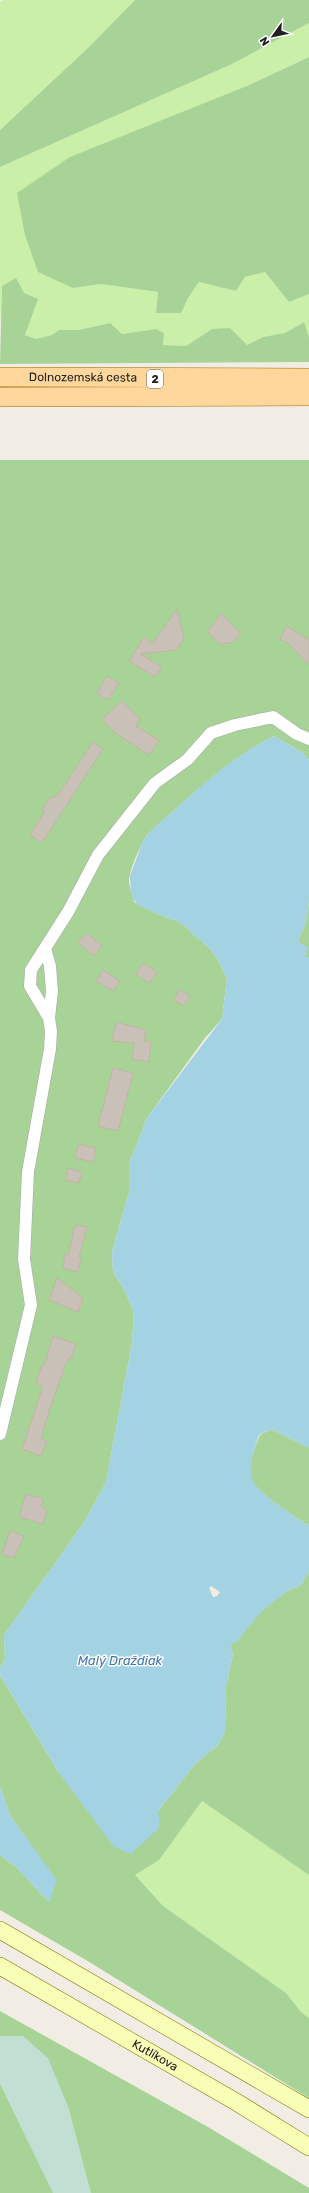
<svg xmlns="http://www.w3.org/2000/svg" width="309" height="2193" font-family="Rubik,sans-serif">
	<rect width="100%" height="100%" fill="#f1ede5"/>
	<path fill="#c9efa8" d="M 3,0 L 135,0 L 88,48 L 0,130 L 0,2 Z
		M 309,23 L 309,57 L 247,86 L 57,279 L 73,288 L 101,284 L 158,292 L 156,313 L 181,313 L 188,298 L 199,282 L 236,291 L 245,277 L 265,272 L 289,302 L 309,294 L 309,337 L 303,322 L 285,333 L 263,337 L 247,345 L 212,329 L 186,346 L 163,345 L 164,333 L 156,329 L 122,334 L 109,323 L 79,330 L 59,330 L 52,335 L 36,339 L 25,335 L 37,299 L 2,287 L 0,326 L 0,167 L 232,64 Z
		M 202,1801 L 309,1875 L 309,2018 L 301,2012 L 286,1993 L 163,1906 L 135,1875 L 159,1860 Z"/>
	<path fill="#a7d397" d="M 135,0 L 309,0 L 309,23 L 232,64 L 0,167 L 0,130 L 88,48 Z
		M 309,57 L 309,294 L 289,302 L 265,272 L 245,277 L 236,291 L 199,282 L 188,298 L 181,313 L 156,313 L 158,292 L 101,284 L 73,288 L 38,272 L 25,235 L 17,193 L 70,157 L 247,86 Z
		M 16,278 L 24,293 L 38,299 L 25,335 L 36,339 L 52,335 L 59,330 L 79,330 L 110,323 L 122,334 L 156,329 L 164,333 L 163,345 L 186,346 L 212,329 L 230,328 L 247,345 L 263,337 L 285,333 L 304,322 L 309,337 L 309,362 L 0,364 L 2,286 Z
		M 0,460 L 309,460 L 309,760 L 303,753 L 274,736 C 228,758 185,801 147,835 C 141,844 128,872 129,883 C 130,889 133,896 134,902 L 157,914 L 180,922 L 209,948 L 217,958 L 227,978 L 222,1019 L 205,1038 L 147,1118 L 129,1164 L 129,1192 L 112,1252 L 113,1272 L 124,1289 L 134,1312 L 132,1343 L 106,1482 L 85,1521 L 4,1635 L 5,1659 L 0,1668 Z
		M 309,902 L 309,958 L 304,957 L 298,941 L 305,925 Z
		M 271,1429 L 309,1448 L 309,1526 C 295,1516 254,1493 251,1477 C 248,1464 255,1447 260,1435 Z
		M 309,1571 L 309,1875 L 202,1801 L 159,1860 L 135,1875 L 163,1906 L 286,1993 L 301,2012 L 309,2018 L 309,2098 L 91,1963 L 0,1910 L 0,1855 L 16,1867 L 49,1902 L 56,1880 L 11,1817 L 0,1787 L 0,1675 L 59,1773 L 158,1811 L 195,1764 L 218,1745 L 225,1731 L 226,1686 L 233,1654 L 230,1644 L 237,1641 L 261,1611 L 287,1591 L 300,1586 Z
		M 0,2011 L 208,2127 L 309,2188 L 309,2193 L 0,2193 Z"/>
	<path fill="#c1e0d3" d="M 0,2036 L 23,2036 L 48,2058 L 69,2109 L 91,2193 L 53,2193 L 0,2084 Z"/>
	<path fill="#a3d2e2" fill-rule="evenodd" d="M 274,736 L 303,753 L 309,760 L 309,902 L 305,925 L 298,941 L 308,948 L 305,957 L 309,958 L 309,1448 L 271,1429 L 259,1435 C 255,1447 248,1465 252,1478 C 257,1495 294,1515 309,1526 L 309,1571 L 300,1586 L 287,1591 L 262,1611 L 237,1641 L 231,1644 L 233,1654 L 226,1686 L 225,1731 L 218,1745 L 195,1764 L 158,1811 L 160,1827 L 131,1854 L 114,1847 L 59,1773 L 0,1675 L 0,1668 L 5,1659 L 4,1635 L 85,1521 L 106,1482 L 132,1343 L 134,1312 L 124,1289 L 113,1272 L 112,1252 L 129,1192 L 129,1164 L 147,1118 L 222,1019 L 227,978 L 217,958 L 209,948 L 180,922 L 157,914 L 137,904 L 131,896 L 130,876 L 142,843 L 147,835 C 186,800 226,759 274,736 ZM 211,1586 L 220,1592 L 217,1596 L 213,1597 L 209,1588 Z
		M 0,1787 L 11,1817 L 57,1880 L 49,1902 L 16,1867 L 0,1855 Z"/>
	<path fill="#c9c0b8" stroke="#c4b4a6" d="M 177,609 L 184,639 L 176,650 L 140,654 L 162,667 L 155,677 L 129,661 L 144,637 L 153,643 Z
		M 221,613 L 241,634 L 231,643 L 219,644 L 207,631 L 215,623 Z
		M 287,626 L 309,640 L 309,665 L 288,643 L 280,639 Z
		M 107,676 L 119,683 L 108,700 L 97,693 Z
		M 122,701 L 140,719 L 136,726 L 159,740 L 149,755 L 115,733 L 102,719 Z
		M 93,742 L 103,749 L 42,843 L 30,835 L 45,811 L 42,809 L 50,797 L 53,799 L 56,794 L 58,795 Z
		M 86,933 L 102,945 L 94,956 L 78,943 Z
		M 143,963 L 157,972 L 149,983 L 136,974 Z
		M 103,970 L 120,981 L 113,991 L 96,981 Z
		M 180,989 L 190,997 L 183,1006 L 174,999 Z
		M 116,1022 L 146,1030 L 144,1041 L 151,1042 L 149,1062 L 132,1059 L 134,1043 L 112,1041 Z
		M 113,1068 L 133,1073 L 118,1131 L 98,1126 Z
		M 78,1144 L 96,1148 L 93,1162 L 75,1158 Z
		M 68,1168 L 82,1172 L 79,1183 L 65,1180 Z
		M 75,1225 L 87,1227 L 79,1257 L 81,1257 L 78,1272 L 63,1268 L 65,1254 L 68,1255 Z
		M 57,1278 L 83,1298 L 78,1312 L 49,1300 Z
		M 53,1336 L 76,1344 L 71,1359 L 68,1358 L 50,1408 L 41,1439 L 47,1441 L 41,1456 L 22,1449 L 43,1386 L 36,1383 L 42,1365 L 44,1366 Z
		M 26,1494 L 44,1499 L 41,1507 L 47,1510 L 43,1524 L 19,1517 Z
		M 10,1531 L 24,1536 L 14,1558 L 2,1554 Z"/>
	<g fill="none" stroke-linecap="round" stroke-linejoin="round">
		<g stroke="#a7a7a7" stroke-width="13">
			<path id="minor" d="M 45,948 L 50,966 L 52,991 L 49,1018
				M 0,1434 L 31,1305 L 24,1259 L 28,1172 L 50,1049 L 51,1031 L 49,1018 L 30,986 L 31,970 L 68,912 L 98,855 L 155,783 L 187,760 L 211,733 L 235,725 L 273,717 L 297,734 L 309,739"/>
		</g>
		<g stroke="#6d7d00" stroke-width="18">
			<g id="secondary">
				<path d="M 0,1930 L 309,2109"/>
				<path id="s1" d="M 0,1966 L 238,2103 L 309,2147"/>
			</g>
		</g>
		<g stroke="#9b6b00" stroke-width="20">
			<g id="primary">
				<path id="s2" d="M 0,377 L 309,378"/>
				<path d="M 0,397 L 309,396"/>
			</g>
		</g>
		<use href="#minor" stroke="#fff" stroke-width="12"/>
		<use href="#secondary" stroke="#f9feb6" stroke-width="17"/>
		<use href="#primary" stroke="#ffd79c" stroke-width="19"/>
	</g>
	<g text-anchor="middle" stroke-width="3" stroke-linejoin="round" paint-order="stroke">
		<rect fill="#fff" stroke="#636363" stroke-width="1" x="147" y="370" width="16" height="18" rx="3"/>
		<g font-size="11" font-weight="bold" fill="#202020">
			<text x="155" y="383">2</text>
		</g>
		<g font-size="12" fill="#202020" stroke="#fff">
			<text dy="4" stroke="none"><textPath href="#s2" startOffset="83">Dolnozemská cesta</textPath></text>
			<text dy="4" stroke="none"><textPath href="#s1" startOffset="179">Kutlíkova</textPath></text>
		</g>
		<g font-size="13" font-style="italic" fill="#4176b0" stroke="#fff">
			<text x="120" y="1665">Malý Draždiak</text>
		</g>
	</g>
	<g transform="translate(273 36) rotate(237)" stroke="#ffffff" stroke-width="3" paint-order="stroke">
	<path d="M0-3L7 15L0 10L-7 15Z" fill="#202020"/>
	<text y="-6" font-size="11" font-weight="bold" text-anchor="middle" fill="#202020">N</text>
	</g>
</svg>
